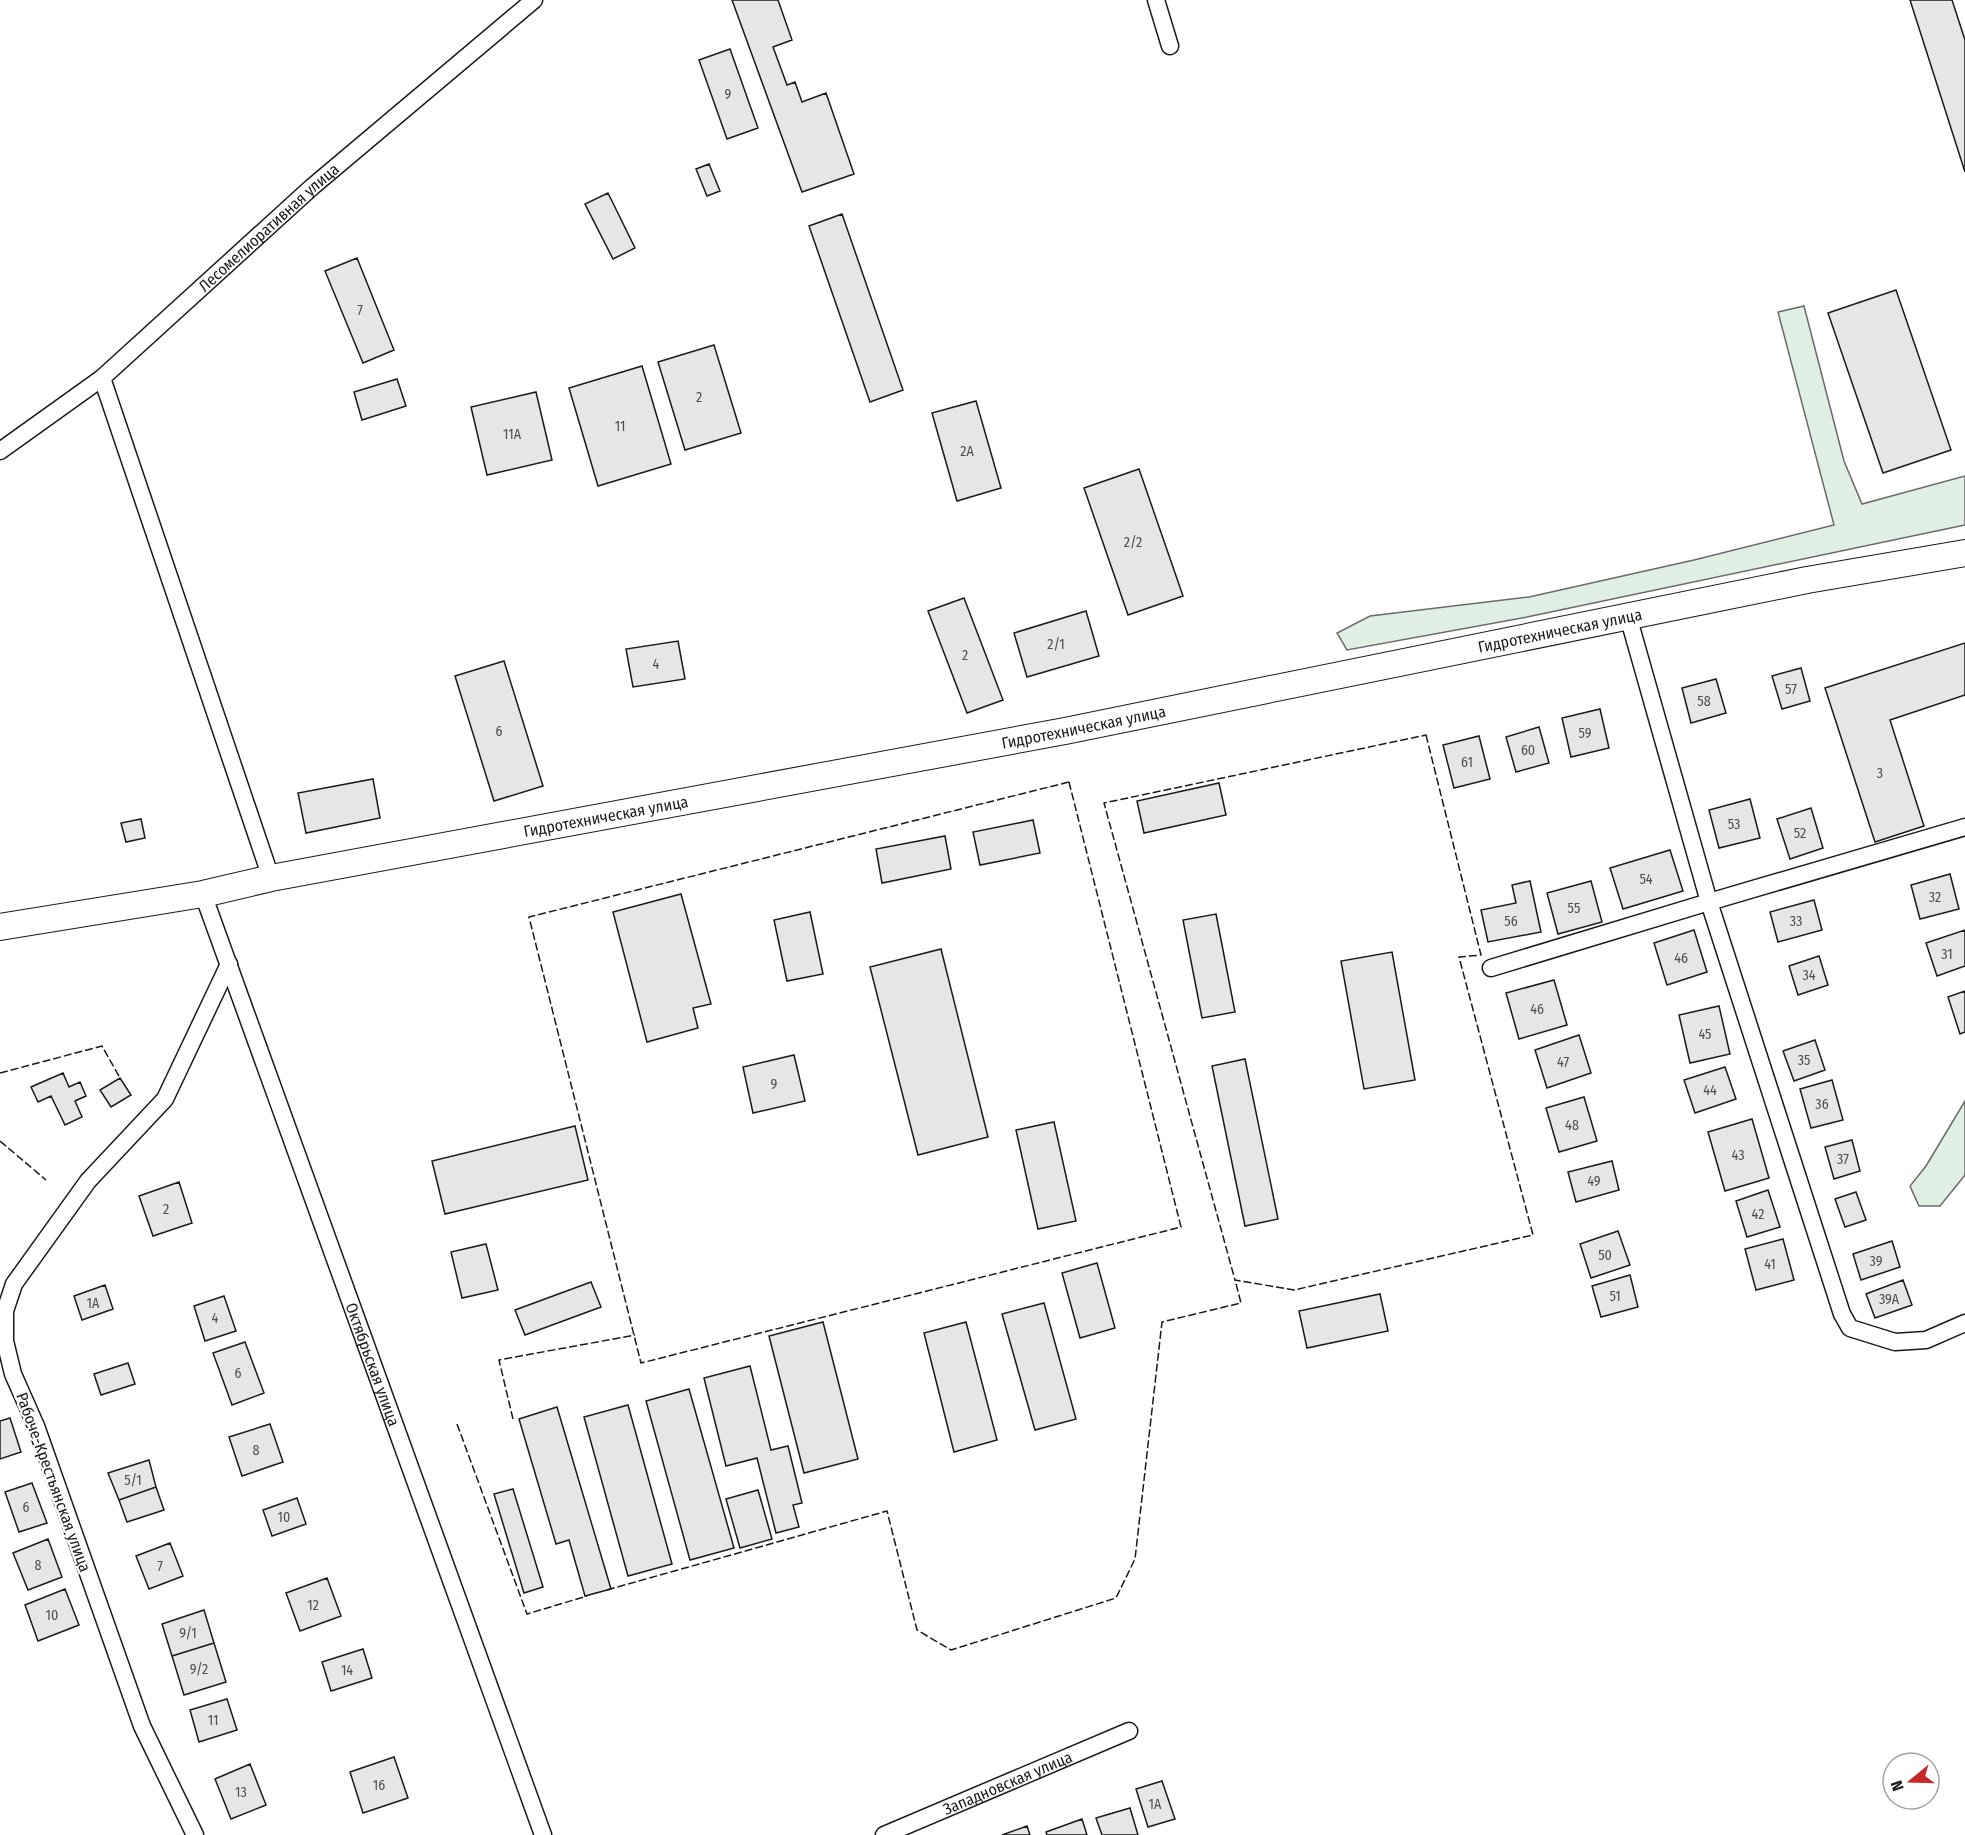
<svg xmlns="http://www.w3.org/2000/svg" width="1965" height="1835" font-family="'Fira Sans Condensed',sans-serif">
	<rect width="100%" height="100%" fill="#fff"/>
	<path fill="#e0efe3" stroke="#6a6a6a" stroke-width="1.5" d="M 1804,306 L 1844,461 L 1862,504 L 1965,476 L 1965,525 L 1527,617 L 1347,650 L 1337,633 L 1370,616 L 1529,597 L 1694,560 L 1834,525 L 1778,312 Z
		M 1965,1101 L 1965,1175 L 1940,1206 L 1919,1206 L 1910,1186 L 1926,1166 Z"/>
	<path fill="#e6e6e6" stroke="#1a1a1a" stroke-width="1.5" d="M 732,0 L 778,0 L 792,40 L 773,47 L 787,85 L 795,82 L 802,102 L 826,93 L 854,174 L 802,192 Z
		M 1910,0 L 1952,0 L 1965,40 L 1965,172 Z
		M 730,49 L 758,128 L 727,139 L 699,60 Z
		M 709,164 L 720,191 L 707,196 L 696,169 Z
		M 608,193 L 635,248 L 613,259 L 585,204 Z
		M 842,214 L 903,390 L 870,402 L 809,226 Z
		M 357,258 L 394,350 L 363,363 L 325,271 Z
		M 1896,290 L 1951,450 L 1883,473 L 1828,313 Z
		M 714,345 L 741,433 L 685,450 L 658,362 Z
		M 642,366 L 671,464 L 598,486 L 569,388 Z
		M 397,379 L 406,406 L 362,420 L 354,392 Z
		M 536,392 L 552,460 L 487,475 L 471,407 Z
		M 976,401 L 1001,488 L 957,501 L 932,413 Z
		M 1139,469 L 1183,596 L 1128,615 L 1084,488 Z
		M 964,598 L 1003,700 L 967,713 L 928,611 Z
		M 1086,611 L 1099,656 L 1027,677 L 1014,633 Z
		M 678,641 L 685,679 L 633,687 L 626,649 Z
		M 1965,643 L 1965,695 L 1890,720 L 1924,826 L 1875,842 L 1825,688 Z
		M 504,661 L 543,786 L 494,801 L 455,676 Z
		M 1801,668 L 1810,701 L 1782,709 L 1772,676 Z
		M 1716,679 L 1726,713 L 1691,723 L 1682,688 Z
		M 1600,709 L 1609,748 L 1571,757 L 1562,718 Z
		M 1539,727 L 1549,763 L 1516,772 L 1506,737 Z
		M 1479,736 L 1490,779 L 1454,788 L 1443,745 Z
		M 373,779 L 380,818 L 306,833 L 298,793 Z
		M 1219,783 L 1226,815 L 1144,833 L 1137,801 Z
		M 1750,799 L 1760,838 L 1719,848 L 1709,810 Z
		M 1811,808 L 1823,848 L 1790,859 L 1777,819 Z
		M 141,819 L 145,838 L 126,842 L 121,823 Z
		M 1033,820 L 1040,853 L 980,865 L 973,832 Z
		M 945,836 L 951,869 L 882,883 L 876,849 Z
		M 1670,850 L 1683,891 L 1623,909 L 1610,868 Z
		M 1950,874 L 1959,909 L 1920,919 L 1911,885 Z
		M 1530,881 L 1541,932 L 1488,942 L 1481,910 L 1516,903 L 1512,885 Z
		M 1591,881 L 1602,922 L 1558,934 L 1547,893 Z
		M 681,894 L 711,1004 L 693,1008 L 698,1028 L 647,1042 L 613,912 Z
		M 1814,900 L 1822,930 L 1778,942 L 1770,912 Z
		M 810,912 L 823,974 L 787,981 L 774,920 Z
		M 1216,914 L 1235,1012 L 1202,1018 L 1183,920 Z
		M 1694,930 L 1707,972 L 1667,985 L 1654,943 Z
		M 1965,930 L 1965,966 L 1937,976 L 1926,943 Z
		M 941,949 L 988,1137 L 918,1155 L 870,967 Z
		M 1392,952 L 1415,1080 L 1364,1089 L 1341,961 Z
		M 1819,956 L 1828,985 L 1798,995 L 1789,966 Z
		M 1554,980 L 1567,1025 L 1519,1039 L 1506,993 Z
		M 1965,991 L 1965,1032 L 1960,1034 L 1948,997 Z
		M 1719,1006 L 1730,1054 L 1690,1063 L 1679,1015 Z
		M 1579,1035 L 1591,1073 L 1547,1088 L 1535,1050 Z
		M 1815,1040 L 1825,1070 L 1794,1081 L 1783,1051 Z
		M 794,1055 L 805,1101 L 753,1113 L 743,1067 Z
		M 1245,1059 L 1278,1219 L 1245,1226 L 1212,1066 Z
		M 1725,1067 L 1736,1099 L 1695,1113 L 1684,1080 Z
		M 63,1073 L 69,1087 L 80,1082 L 86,1096 L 75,1101 L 82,1117 L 65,1125 L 51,1096 L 38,1102 L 31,1087 Z
		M 120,1078 L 131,1095 L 111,1107 L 100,1090 Z
		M 1832,1080 L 1843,1120 L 1811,1128 L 1800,1089 Z
		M 1584,1097 L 1597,1141 L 1559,1152 L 1546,1108 Z
		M 1752,1119 L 1769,1178 L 1725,1191 L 1708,1132 Z
		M 1054,1122 L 1076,1221 L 1038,1229 L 1016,1130 Z
		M 575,1126 L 588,1180 L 445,1214 L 432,1161 Z
		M 1852,1140 L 1860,1171 L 1834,1179 L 1825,1147 Z
		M 1612,1161 L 1619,1190 L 1576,1202 L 1568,1172 Z
		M 179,1182 L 192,1223 L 153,1236 L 139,1196 Z
		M 1768,1190 L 1780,1227 L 1747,1237 L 1736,1201 Z
		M 1856,1192 L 1866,1220 L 1845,1227 L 1835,1199 Z
		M 1618,1231 L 1630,1265 L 1591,1278 L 1580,1244 Z
		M 1783,1239 L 1794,1280 L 1756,1290 L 1745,1249 Z
		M 1892,1241 L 1900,1267 L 1861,1280 L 1853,1254 Z
		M 486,1244 L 498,1290 L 462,1298 L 451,1252 Z
		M 1097,1263 L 1115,1328 L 1080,1338 L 1062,1273 Z
		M 1630,1275 L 1638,1307 L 1601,1317 L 1592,1286 Z
		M 1903,1280 L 1912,1305 L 1875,1318 L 1866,1294 Z
		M 591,1282 L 601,1307 L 525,1335 L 515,1310 Z
		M 105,1285 L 113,1309 L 82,1320 L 74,1296 Z
		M 1380,1294 L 1388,1331 L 1307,1348 L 1299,1311 Z
		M 224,1296 L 236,1331 L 205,1341 L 194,1306 Z
		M 1044,1303 L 1076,1419 L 1035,1430 L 1002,1314 Z
		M 823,1322 L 858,1459 L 804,1473 L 769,1336 Z
		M 966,1322 L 997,1440 L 954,1452 L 924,1333 Z
		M 245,1342 L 264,1393 L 232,1405 L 213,1353 Z
		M 128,1363 L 135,1384 L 101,1395 L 94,1374 Z
		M 750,1366 L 771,1450 L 788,1446 L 802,1503 L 793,1505 L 799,1527 L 776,1533 L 757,1458 L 726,1466 L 704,1378 Z
		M 689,1389 L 734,1548 L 690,1560 L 646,1401 Z
		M 628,1405 L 672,1564 L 628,1576 L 584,1417 Z
		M 557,1407 L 611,1589 L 585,1596 L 569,1540 L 556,1544 L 519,1419 Z
		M 10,1418 L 21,1452 L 0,1459 L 0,1421 Z
		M 270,1424 L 283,1462 L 242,1476 L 229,1437 Z
		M 149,1460 L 156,1487 L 119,1500 L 108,1473 Z
		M 32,1483 L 47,1523 L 19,1532 L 5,1492 Z
		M 156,1487 L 164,1510 L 127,1522 L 119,1500 Z
		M 513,1489 L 543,1587 L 524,1593 L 494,1494 Z
		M 758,1490 L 772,1539 L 740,1548 L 726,1499 Z
		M 297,1498 L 306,1524 L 272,1536 L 263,1510 Z
		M 48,1539 L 62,1577 L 28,1590 L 13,1553 Z
		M 170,1543 L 183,1576 L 149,1589 L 136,1556 Z
		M 327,1578 L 341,1616 L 300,1631 L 286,1593 Z
		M 65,1589 L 79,1625 L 38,1641 L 25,1605 Z
		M 204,1610 L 214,1643 L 172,1656 L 162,1624 Z
		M 214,1643 L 226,1682 L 184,1695 L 172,1656 Z
		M 363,1649 L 372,1678 L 331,1691 L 322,1662 Z
		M 227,1699 L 237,1730 L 199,1742 L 190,1710 Z
		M 394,1757 L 408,1798 L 363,1813 L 350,1772 Z
		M 250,1764 L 266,1805 L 231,1819 L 215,1779 Z
		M 1162,1781 L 1175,1819 L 1148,1827 L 1136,1789 Z
		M 1130,1808 L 1138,1835 L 1102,1835 L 1096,1818 Z
		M 1082,1819 L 1087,1835 L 1047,1835 L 1046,1832 Z
		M 1027,1826 L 1030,1835 L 1002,1835 Z"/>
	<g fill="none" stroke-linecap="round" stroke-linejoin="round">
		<g stroke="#1a1a1a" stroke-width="19">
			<g id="street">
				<path d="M 1156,0 L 1170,46"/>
				<path d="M 102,378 L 271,878"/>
				<path id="s1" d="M 0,451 L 102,378 L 312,187 L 534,0"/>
				<path d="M 1965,827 L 1709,902 L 1842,1314 L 1850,1328 L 1895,1342 L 1926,1340 L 1965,1323"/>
				<path id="s2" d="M 203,894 L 543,1835"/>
				<path d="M 1491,968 L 1709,902 L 1628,616"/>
				<path d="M 195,1835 L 142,1726 L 36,1426 L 13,1374 L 5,1341 L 5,1311 L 14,1284 L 88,1181 L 165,1099 L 229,964"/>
				<path id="s3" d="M 884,1835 L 1129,1731"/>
			</g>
		</g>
		<g stroke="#1a1a1a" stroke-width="28">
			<g id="primary">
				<path id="s4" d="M 0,927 L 203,894 L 271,878 L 1065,731 L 1807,580 L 1965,553"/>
			</g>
		</g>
		<use href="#street" stroke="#fff" stroke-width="16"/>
		<use href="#primary" stroke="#fff" stroke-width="26"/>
		<path stroke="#1a1a1a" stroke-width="1.5" stroke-dasharray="8 3" stroke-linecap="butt" d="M 1426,735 L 1481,955 L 1459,957 L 1533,1235 L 1294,1290 L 1235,1280 L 1104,803 Z
			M 1069,782 L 1181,1227 L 641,1363 L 529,917 Z
			M 0,1073 L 102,1046 L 120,1078
			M 0,1141 L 46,1180
			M 513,1419 L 499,1360 L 635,1335
			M 457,1424 L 527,1614 L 587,1596
			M 607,1590 L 887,1511 L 917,1630 L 951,1650 L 1116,1598 L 1135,1559 L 1162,1322 L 1241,1303 L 1235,1280"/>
	</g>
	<g text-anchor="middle" stroke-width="4.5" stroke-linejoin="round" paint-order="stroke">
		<g font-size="14" fill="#4d4d4d">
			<text x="728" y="99">9</text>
			<text x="360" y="315">7</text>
			<text x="699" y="402">2</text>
			<text x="620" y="431">11</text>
			<text x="512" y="439">11А</text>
			<text x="967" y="456">2А</text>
			<text x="1133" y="547">2/2</text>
			<text x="1056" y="649">2/1</text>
			<text x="965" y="660">2</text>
			<text x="656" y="669">4</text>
			<text x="1791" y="694">57</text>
			<text x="1704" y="706">58</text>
			<text x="499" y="736">6</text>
			<text x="1585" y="738">59</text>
			<text x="1528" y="755">60</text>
			<text x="1467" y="767">61</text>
			<text x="1880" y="778">3</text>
			<text x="1734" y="829">53</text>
			<text x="1800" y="838">52</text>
			<text x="1646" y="884">54</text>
			<text x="1935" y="902">32</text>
			<text x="1574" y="913">55</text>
			<text x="1511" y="926">56</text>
			<text x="1796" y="926">33</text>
			<text x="1947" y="959">31</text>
			<text x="1681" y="963">46</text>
			<text x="1809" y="980">34</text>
			<text x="1537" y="1014">46</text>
			<text x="1705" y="1039">45</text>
			<text x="1804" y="1065">35</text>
			<text x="1563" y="1067">47</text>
			<text x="774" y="1089">9</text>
			<text x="1710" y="1095">44</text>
			<text x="1822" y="1109">36</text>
			<text x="1572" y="1130">48</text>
			<text x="1738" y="1160">43</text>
			<text x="1843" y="1164">37</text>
			<text x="1594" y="1186">49</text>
			<text x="166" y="1214">2</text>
			<text x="1758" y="1219">42</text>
			<text x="1605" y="1260">50</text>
			<text x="1876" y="1266">39</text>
			<text x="1770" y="1269">41</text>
			<text x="1615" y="1301">51</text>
			<text x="1889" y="1304">39А</text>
			<text x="93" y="1308">1А</text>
			<text x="215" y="1323">4</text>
			<text x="238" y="1378">6</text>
			<text x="256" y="1455">8</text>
			<text x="133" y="1485">5/1</text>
			<text x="26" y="1512">6</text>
			<text x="284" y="1522">10</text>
			<text x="38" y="1570">8</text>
			<text x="160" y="1571">7</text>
			<text x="313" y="1610">12</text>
			<text x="52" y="1620">10</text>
			<text x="188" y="1638">9/1</text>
			<text x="199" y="1674">9/2</text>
			<text x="347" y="1675">14</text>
			<text x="213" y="1725">11</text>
			<text x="379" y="1790">16</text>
			<text x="241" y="1797">13</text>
			<text x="1155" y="1809">1А</text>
		</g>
		<g font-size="16" fill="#1a1a1a" stroke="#fff">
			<text dy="6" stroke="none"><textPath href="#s1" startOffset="350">Лесомелиоративная улица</textPath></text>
			<text dy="6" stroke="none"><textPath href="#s4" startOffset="1588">Гидротехническая улица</textPath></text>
			<text dy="6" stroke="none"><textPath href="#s4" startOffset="1102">Гидротехническая улица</textPath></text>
			<text dy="6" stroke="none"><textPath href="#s4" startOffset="616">Гидротехническая улица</textPath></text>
			<text dy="6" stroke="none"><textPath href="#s2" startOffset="500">Октябрьская улица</textPath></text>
			<text transform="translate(54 1482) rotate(70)" y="6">Рабоче-Крестьянская улица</text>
			<text dy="6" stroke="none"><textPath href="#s3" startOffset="134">Западновская улица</textPath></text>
		</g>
	</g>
	<g transform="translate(1911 1781) rotate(251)"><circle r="28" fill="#ffffff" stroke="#a3a3a3" stroke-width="1.5"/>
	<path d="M0-4.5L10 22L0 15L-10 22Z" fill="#c62828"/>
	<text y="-9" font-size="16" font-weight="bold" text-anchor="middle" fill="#1a1a1a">N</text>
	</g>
</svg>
